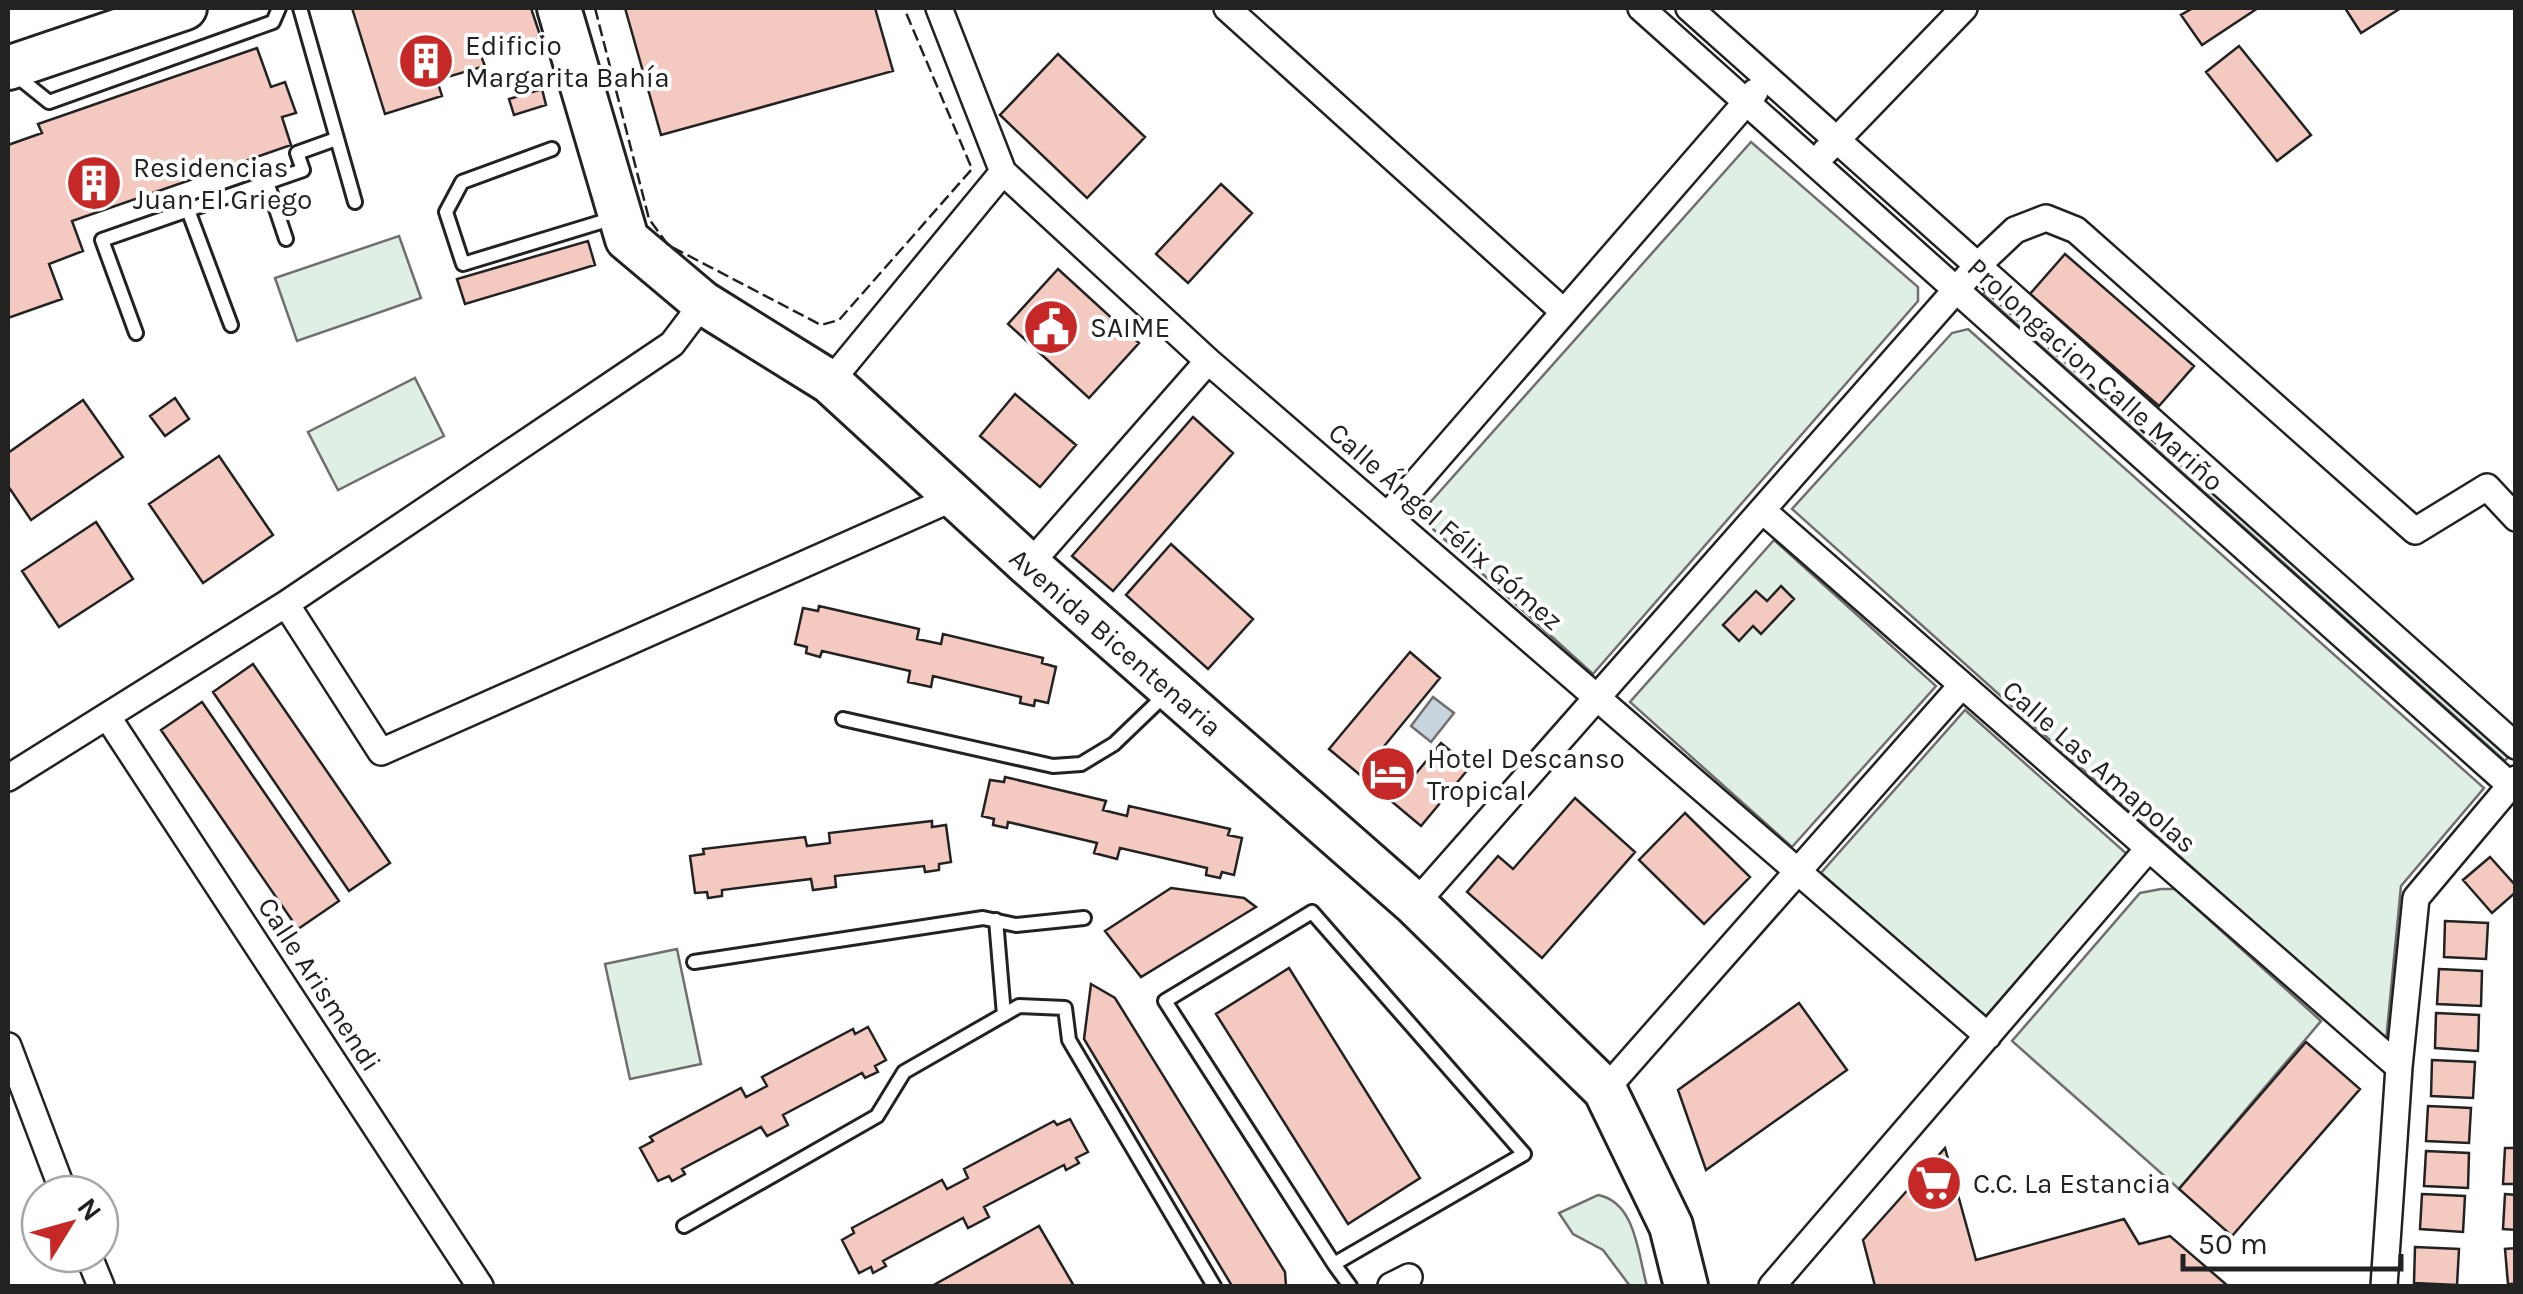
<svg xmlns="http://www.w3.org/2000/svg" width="2523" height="1294" font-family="Karla,sans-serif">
	<rect width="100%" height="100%" fill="#fff"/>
	<path fill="#e0efe3" stroke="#6f6f6f" stroke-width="2.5" d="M 1751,142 L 1918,287 L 1918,301 L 1593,674 L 1433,529 L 1424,519 L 1426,507 Z
		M 399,236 L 421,298 L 297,341 L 275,278 Z
		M 1989,289 L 2509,756 L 2505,761 L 1983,294 Z
		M 1968,329 L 2484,788 L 2401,886 L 2386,1041 L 1792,509 L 1952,333 Z
		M 415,378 L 444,436 L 338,490 L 308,432 Z
		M 1774,540 L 1936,686 L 1792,847 L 1630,702 Z
		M 1965,710 L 2128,855 L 1984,1018 L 1821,873 Z
		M 2161,889 L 2175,889 L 2321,1021 L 2179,1189 L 2012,1041 L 2140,893 Z
		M 677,949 L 701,1064 L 630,1079 L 605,964 Z
		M 1598,1195 C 1636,1202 1638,1255 1647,1286 L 1630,1286 L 1603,1250 L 1573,1234 L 1559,1213 Z"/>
	<path fill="#c7d3dd" stroke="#6f6f6f" stroke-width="2.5" d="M 1433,697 L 1454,713 L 1431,742 L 1411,726 Z"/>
	<path fill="#f3c9c0" stroke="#222" stroke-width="2.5" d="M 352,8 L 531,8 L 541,38 L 481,56 L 485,66 L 437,80 L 442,96 L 385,114 Z
		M 625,8 L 875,8 L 893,71 L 661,135 Z
		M 2193,8 L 2258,8 L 2202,45 L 2181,15 Z
		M 2345,8 L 2401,8 L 2361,33 Z
		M 2239,46 L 2311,135 L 2277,161 L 2206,72 Z
		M 257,48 L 271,87 L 285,82 L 296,113 L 282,117 L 291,145 L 72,221 L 83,251 L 49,264 L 62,299 L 8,318 L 8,145 L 42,133 L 38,124 Z
		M 1058,54 L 1145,137 L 1087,198 L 1000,115 Z
		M 542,89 L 546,105 L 514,115 L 509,99 Z
		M 1221,184 L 1252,213 L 1188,283 L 1156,254 Z
		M 588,241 L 595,265 L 465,304 L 457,279 Z
		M 2065,254 L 2194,366 L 2159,406 L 2030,294 Z
		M 1058,269 L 1139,343 L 1089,398 L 1008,324 Z
		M 1015,394 L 1076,445 L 1040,487 L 980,436 Z
		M 175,398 L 189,419 L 165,436 L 150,416 Z
		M 83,400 L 123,457 L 31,520 L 8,486 L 8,453 Z
		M 1193,417 L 1233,453 L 1113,591 L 1072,556 Z
		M 219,456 L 273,535 L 203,583 L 149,504 Z
		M 96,522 L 133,579 L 59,627 L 22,571 Z
		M 1171,544 L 1253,619 L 1208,669 L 1126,595 Z
		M 1781,586 L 1794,599 L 1761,634 L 1753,626 L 1739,641 L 1723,625 L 1756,591 L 1767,601 Z
		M 819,606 L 919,629 L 917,639 L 941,644 L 943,634 L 1043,658 L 1042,663 L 1056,667 L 1048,703 L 1035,700 L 1034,706 L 1020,703 L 1021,697 L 933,676 L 931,687 L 908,682 L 910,671 L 822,651 L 820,657 L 806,653 L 807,647 L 795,644 L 803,608 L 818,611 Z
		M 1410,652 L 1440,678 L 1381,750 L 1413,777 L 1441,743 L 1470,767 L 1421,826 L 1329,749 Z
		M 253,664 L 390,863 L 349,891 L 213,692 Z
		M 202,702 L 339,901 L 298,929 L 161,730 Z
		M 1005,777 L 1106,801 L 1103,810 L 1127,816 L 1129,806 L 1230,829 L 1228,835 L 1242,838 L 1234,875 L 1222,872 L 1220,878 L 1206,875 L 1207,868 L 1120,848 L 1117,859 L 1094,853 L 1097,843 L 1008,822 L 1007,828 L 993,825 L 994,819 L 982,816 L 990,780 L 1004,782 Z
		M 1575,798 L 1635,852 L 1542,958 L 1467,892 L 1498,856 L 1513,869 Z
		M 1685,813 L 1750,877 L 1704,924 L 1639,860 Z
		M 932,821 L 932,827 L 946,825 L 951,862 L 939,864 L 939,870 L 925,872 L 924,866 L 835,876 L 836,887 L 813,890 L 811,879 L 722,890 L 722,896 L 708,898 L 707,892 L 695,893 L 690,856 L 704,854 L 703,849 L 805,837 L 807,846 L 830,843 L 829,833 Z
		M 2490,857 L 2516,886 L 2516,892 L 2492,913 L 2463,880 Z
		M 1171,888 L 1244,898 L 1256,907 L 1141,977 L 1105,931 Z
		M 2445,921 L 2488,923 L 2486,959 L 2444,957 Z
		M 1289,968 L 1420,1178 L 1348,1224 L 1216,1014 Z
		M 2439,969 L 2482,971 L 2481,1006 L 2437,1004 Z
		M 1091,984 L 1115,998 L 1285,1272 L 1286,1286 L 1232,1286 L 1084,1039 Z
		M 1799,1003 L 1847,1070 L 1706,1170 L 1678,1090 Z
		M 2436,1013 L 2479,1015 L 2478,1051 L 2435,1048 Z
		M 868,1027 L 886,1060 L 875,1066 L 878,1072 L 865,1078 L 862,1073 L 783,1115 L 788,1125 L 767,1136 L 761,1127 L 682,1169 L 685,1174 L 672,1181 L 669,1176 L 658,1181 L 640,1148 L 653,1141 L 650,1137 L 741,1088 L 746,1097 L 767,1086 L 762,1077 L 853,1029 L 855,1034 Z
		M 2306,1042 L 2360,1089 L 2232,1236 L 2179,1189 Z
		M 2432,1060 L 2475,1062 L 2473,1098 L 2431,1096 Z
		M 2428,1106 L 2471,1108 L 2469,1143 L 2426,1141 Z
		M 1070,1119 L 1088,1152 L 1076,1158 L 1079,1163 L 1066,1170 L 1064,1165 L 984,1207 L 989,1217 L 968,1228 L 963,1218 L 883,1261 L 886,1266 L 873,1273 L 871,1267 L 859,1273 L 842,1240 L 854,1233 L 852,1228 L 942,1180 L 947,1189 L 968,1178 L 964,1169 L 1054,1121 L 1057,1125 Z
		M 1945,1148 L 1976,1260 L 2124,1219 L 2139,1244 L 2170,1236 L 2228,1286 L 1875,1286 L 1863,1240 Z
		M 2505,1148 L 2516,1148 L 2516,1184 L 2503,1184 Z
		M 2426,1151 L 2469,1153 L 2468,1188 L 2424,1186 Z
		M 2422,1194 L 2465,1196 L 2463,1232 L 2420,1229 Z
		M 2505,1194 L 2516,1195 L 2516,1230 L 2503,1229 Z
		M 1039,1226 L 1074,1286 L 932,1286 Z
		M 2415,1247 L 2459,1249 L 2457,1285 L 2414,1283 Z
		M 2516,1248 L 2516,1284 L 2508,1284 L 2505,1249 Z"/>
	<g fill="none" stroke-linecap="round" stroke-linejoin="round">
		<g stroke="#222" stroke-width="18">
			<path id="service" d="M 300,8 L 355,202
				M 13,73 L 49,102 L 273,22 L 279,8
				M 552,149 L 462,182 L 446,212 L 463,264 L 614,218
				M 267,182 L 286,239
				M 188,210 L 231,325
				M 136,333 L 102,240 L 303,170 L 297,153 L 336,139
				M 843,719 L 1053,766 L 1081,764 L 1114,744 L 1165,695
				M 996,920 L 1004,1015
				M 694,962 L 983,918 L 1016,925 L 1084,918
				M 684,1226 L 877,1116 L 904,1072 L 1019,1006 L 1065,1008 L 1069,1040 L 1214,1286
				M 1334,1264 L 1524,1154 L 1312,912 L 1165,1001 L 1334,1264 L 1350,1286"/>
		</g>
		<g stroke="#222" stroke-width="30">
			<path id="minor" d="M 939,8 L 1003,172 L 1208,361 L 1988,1036
				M 1227,8 L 1564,312
				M 1641,8 L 2510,785
				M 1689,8 L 2516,746
				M 1825,152 L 1964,8
				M 830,382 L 1003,172
				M 1762,510 L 2399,1067
				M 1388,515 L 1755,92
				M 1029,565 L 1208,361
				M 286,604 L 381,752 L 953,498
				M 107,716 L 480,1286
				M 8,778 L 286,604 L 672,344 L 703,303
				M 1415,904 L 1978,265 L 2015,230 L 2046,218 L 2076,230 L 2415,531 L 2487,487 L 2516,518
				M 8,1046 L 64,1194
				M 1605,1090 L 1962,685
				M 88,1254 L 101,1286
				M 1391,1286 L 1409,1277
				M 1772,1286 L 2149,848
				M 2384,1286 L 2399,1067 L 2416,898 L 2516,779"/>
		</g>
		<g stroke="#222" stroke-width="48">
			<path id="primary" d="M 559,8 L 627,239 L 703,303 L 830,382 L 1029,565 L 1415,904 L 1605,1090 L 1671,1226 L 1686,1286
				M 8,68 L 185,8"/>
		</g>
		<use href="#service" stroke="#fff" stroke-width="12"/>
		<use href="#minor" stroke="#fff" stroke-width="25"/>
		<use href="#primary" stroke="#fff" stroke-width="42"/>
		<path stroke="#222" stroke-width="2.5" stroke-dasharray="12 5" stroke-linecap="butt" d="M 595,8 L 649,219 L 668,245 L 821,325 L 839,320 L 972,169 L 904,8"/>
	</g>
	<defs>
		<g id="building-disc" transform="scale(2.875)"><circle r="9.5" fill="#c62828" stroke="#fff"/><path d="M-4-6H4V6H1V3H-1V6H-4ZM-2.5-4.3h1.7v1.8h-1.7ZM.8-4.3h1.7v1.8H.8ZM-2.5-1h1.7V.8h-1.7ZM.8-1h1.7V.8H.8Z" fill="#fff"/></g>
		<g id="civic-disc" transform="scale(2.875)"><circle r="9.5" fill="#c62828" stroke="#fff"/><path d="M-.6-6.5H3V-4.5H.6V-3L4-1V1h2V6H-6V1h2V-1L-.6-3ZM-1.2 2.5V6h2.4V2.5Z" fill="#fff"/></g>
		<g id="hotel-disc" transform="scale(2.875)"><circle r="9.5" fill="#c62828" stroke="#fff"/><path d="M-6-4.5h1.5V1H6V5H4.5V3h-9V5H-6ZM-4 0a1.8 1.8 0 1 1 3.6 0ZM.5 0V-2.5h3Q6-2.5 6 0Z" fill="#fff"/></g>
		<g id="supermarket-disc" transform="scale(2.875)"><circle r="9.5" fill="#c62828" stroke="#fff"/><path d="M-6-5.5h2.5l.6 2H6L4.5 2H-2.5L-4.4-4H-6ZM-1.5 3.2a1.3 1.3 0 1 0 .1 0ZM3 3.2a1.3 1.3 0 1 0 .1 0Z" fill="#fff"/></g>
	</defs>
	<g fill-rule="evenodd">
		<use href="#building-disc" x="426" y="61"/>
		<use href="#building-disc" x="94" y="183"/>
		<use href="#civic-disc" x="1051" y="327"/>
		<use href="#hotel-disc" x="1388" y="774"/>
		<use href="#supermarket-disc" x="1934" y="1183"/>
	</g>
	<g text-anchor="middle" stroke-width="8" stroke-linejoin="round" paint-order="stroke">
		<g font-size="28" fill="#222" stroke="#fff" text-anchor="start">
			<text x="465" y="55">Edificio<tspan x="465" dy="32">Margarita Bahía</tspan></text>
			<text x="133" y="177">Residencias<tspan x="133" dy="32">Juan El Griego</tspan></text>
			<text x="1090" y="337">SAIME</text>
			<text x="1427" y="768">Hotel Descanso<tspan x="1427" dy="32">Tropical</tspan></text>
			<text x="1973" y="1193">C.C. La Estancia</text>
		</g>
		<g font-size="28" fill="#222" stroke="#fff">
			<text transform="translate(2096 374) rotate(42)" y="10">Prolongacion Calle Mariño</text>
			<text transform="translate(1446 526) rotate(41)" y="10">Calle Ángel Félix Gómez</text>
			<text transform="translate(1116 642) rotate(41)" y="10">Avenida Bicentenaria</text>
			<text transform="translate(2100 766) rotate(41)" y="10">Calle Las Amapolas</text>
			<text transform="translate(320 984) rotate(57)" y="10">Calle Arismendi</text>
		</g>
	</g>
	<rect width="2523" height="1294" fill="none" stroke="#222222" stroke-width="20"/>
	<g transform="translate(70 1224) rotate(53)"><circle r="48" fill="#ffffff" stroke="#a7a7a7" stroke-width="2.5"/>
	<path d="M0-8L18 38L0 25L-18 38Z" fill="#c62828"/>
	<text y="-15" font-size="28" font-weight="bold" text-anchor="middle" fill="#222222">N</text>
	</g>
	<path d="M2183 1254v15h218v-15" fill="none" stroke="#222222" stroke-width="5"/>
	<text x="2198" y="1254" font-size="30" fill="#222222" stroke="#ffffff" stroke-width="8" paint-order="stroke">50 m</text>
</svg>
